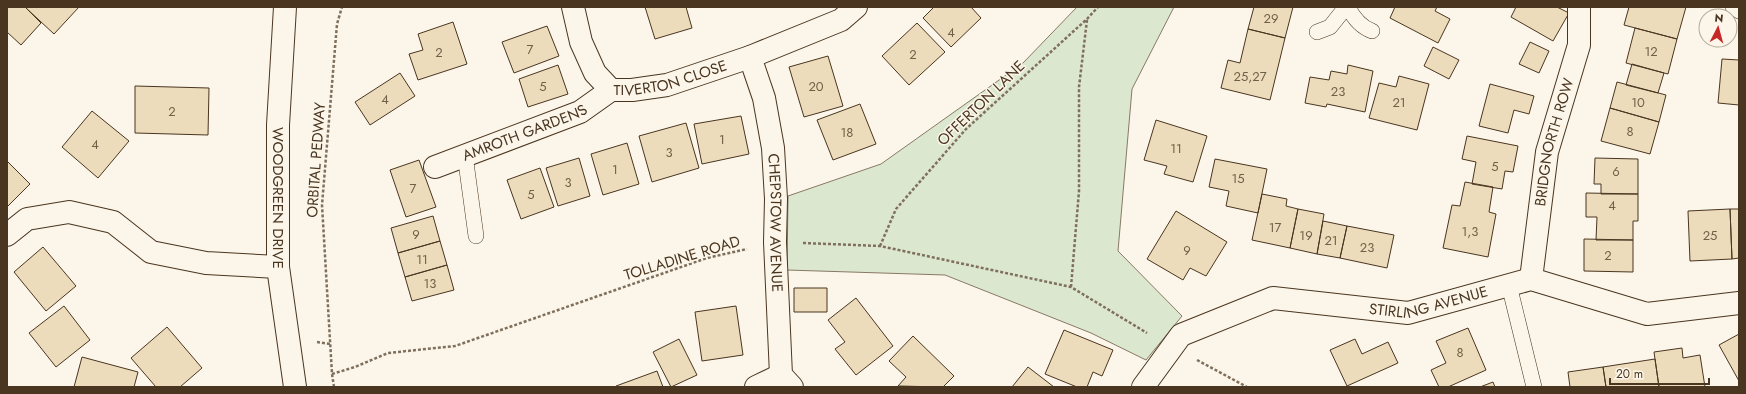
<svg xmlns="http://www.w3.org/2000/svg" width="1746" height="394" font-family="Jost,sans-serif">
	<rect width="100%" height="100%" fill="#fbf6e9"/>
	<path fill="#dce7d0" stroke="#887966" d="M 1077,7 L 1174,7 L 1132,89 L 1118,251 L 1182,316 L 1146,360 L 1091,333 L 945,275 L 787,270 L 788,196 L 881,164 L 1023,63 Z"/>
	<path fill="#ecdcbc" stroke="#4a3520" d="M 7,7 L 25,7 L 41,23 L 21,45 L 7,32 Z
		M 25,7 L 79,7 L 54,34 Z
		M 645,7 L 686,7 L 692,28 L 655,39 Z
		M 934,7 L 971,7 L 981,18 L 951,47 L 923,18 Z
		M 1254,7 L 1293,7 L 1285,38 L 1248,29 Z
		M 1395,7 L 1437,7 L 1435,11 L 1450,19 L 1438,43 L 1390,18 Z
		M 1516,7 L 1557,7 L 1569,13 L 1553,41 L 1511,17 Z
		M 1629,7 L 1686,7 L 1677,39 L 1624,25 Z
		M 453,22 L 467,64 L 418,80 L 409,54 L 423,50 L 418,34 Z
		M 917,23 L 945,52 L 909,85 L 882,56 Z
		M 547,26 L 559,56 L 514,73 L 502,42 Z
		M 1635,28 L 1677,39 L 1668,74 L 1626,63 Z
		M 1248,29 L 1285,38 L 1270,100 L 1221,88 L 1228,60 L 1240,63 Z
		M 1530,42 L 1549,51 L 1539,73 L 1519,64 Z
		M 1433,47 L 1459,60 L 1449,79 L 1424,66 Z
		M 828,56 L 843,106 L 804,117 L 789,67 Z
		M 1722,59 L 1739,60 L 1739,105 L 1718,103 Z
		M 1632,64 L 1664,73 L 1658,93 L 1626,85 Z
		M 558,65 L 568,94 L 528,107 L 519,79 Z
		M 1348,65 L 1373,71 L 1365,112 L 1327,104 L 1326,107 L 1305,103 L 1310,77 L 1329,80 L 1331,71 L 1347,74 Z
		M 400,73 L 415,96 L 370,125 L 355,102 Z
		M 1399,76 L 1429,84 L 1417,130 L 1369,118 L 1379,83 L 1396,87 Z
		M 1617,82 L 1666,95 L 1659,122 L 1610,108 Z
		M 1490,84 L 1534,96 L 1529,114 L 1514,110 L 1508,133 L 1479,126 Z
		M 135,86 L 209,88 L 208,135 L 135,133 Z
		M 860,104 L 876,144 L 833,160 L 817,120 Z
		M 1610,108 L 1659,122 L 1650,154 L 1601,141 Z
		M 92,111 L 129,141 L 98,178 L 62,147 Z
		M 741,116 L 749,154 L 702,164 L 694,124 Z
		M 1156,120 L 1207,136 L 1193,182 L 1164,174 L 1167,166 L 1144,160 Z
		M 686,123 L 699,168 L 652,182 L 639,136 Z
		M 1467,136 L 1518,146 L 1513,172 L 1505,171 L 1502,189 L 1472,184 L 1476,162 L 1462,159 Z
		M 627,143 L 639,184 L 603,195 L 591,154 Z
		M 579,158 L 590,196 L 558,206 L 546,168 Z
		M 1595,158 L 1638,159 L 1638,194 L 1601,194 L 1601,184 L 1594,184 Z
		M 1215,159 L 1267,169 L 1258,213 L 1226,206 L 1229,191 L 1209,187 Z
		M 419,160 L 436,207 L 406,217 L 390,170 Z
		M 7,161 L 30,184 L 7,207 Z
		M 540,168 L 554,207 L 521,219 L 507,180 Z
		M 1465,182 L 1493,187 L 1489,212 L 1496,214 L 1488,257 L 1443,248 L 1452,205 L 1460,206 Z
		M 1586,193 L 1638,194 L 1638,221 L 1633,221 L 1633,240 L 1596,240 L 1597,217 L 1586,217 Z
		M 1262,194 L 1287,199 L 1286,206 L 1298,209 L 1290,248 L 1252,240 Z
		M 1298,209 L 1324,214 L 1317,254 L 1290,248 Z
		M 1730,209 L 1739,209 L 1739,258 L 1732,259 Z
		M 1730,209 L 1732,259 L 1690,261 L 1688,211 Z
		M 1176,211 L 1227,242 L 1206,276 L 1190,268 L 1183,280 L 1147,259 Z
		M 433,216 L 440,241 L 398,253 L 391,228 Z
		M 1323,221 L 1347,226 L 1340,258 L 1317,254 Z
		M 1347,226 L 1394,235 L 1387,268 L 1340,258 Z
		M 1584,239 L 1633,240 L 1633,272 L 1584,271 Z
		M 440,241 L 447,265 L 405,277 L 398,253 Z
		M 43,247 L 76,286 L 46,311 L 14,272 Z
		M 447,265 L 454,290 L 412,301 L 405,277 Z
		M 794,288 L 827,288 L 827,312 L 794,312 Z
		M 856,298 L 893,346 L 856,375 L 835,349 L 845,342 L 828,320 Z
		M 64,306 L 90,340 L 56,367 L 29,333 Z
		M 736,306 L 743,355 L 702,361 L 695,312 Z
		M 167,327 L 202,368 L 180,387 L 156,387 L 131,358 Z
		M 1468,328 L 1486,370 L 1448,387 L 1439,387 L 1431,370 L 1446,363 L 1436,341 Z
		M 1064,330 L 1113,350 L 1102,376 L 1093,372 L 1087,387 L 1077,387 L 1045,374 Z
		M 1739,334 L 1739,381 L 1719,345 Z
		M 913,336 L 954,376 L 943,387 L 898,386 L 906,377 L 889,361 Z
		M 679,339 L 697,375 L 671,387 L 653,352 Z
		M 1355,339 L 1362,354 L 1388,342 L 1398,363 L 1347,386 L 1330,350 Z
		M 1682,348 L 1683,358 L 1700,355 L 1705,387 L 1659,387 L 1654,352 Z
		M 82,357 L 138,372 L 134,387 L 74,387 Z
		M 1655,359 L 1659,387 L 1606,387 L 1603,367 Z
		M 1028,367 L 1054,387 L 1012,387 Z
		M 1603,367 L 1606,387 L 1570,387 L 1568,372 Z
		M 657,371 L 663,387 L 616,387 L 616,386 Z
		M 1493,382 L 1495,387 L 1480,387 Z"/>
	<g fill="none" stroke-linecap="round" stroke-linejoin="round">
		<g stroke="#4a3520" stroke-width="16">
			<path id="service" d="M 1348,7 C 1353,17 1361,27 1372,31
				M 1733,7 L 1739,11
				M 1317,32 L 1330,27 L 1346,7
				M 465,155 L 476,236
				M 1509,285 L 1534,387"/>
		</g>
		<g stroke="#4a3520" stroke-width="24">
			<g id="minor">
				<path id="s1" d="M 573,7 L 581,42 L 595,73 L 611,90 L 632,90 L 667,85 L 750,57 L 841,20 L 856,7"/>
				<path id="s2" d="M 750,57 L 764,98 L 773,148 L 776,199 L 775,242 L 781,375 L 792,387"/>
				<path id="s3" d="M 435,167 L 580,112 L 611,90"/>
				<path d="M 7,235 L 27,219 L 69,212 L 113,222 L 151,252 L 206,263 L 278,267"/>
				<path id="s4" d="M 1531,279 L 1547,152 L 1579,45 L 1579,7"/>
				<path d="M 756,387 L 781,375"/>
				<path id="s5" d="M 1143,387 L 1181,335 L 1273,298 L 1408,313 L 1531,279 L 1647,314 L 1739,303"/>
			</g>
		</g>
		<g stroke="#4a3520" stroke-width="24">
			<g id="secondary">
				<path id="s6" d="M 285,7 L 278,125 L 278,267 L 295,387"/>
			</g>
		</g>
		<path stroke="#7f6f5c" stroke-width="2.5" stroke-dasharray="3 2" stroke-linecap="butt" d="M 803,243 L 880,246 L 1071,287 L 1147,333
			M 880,246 L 896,209 L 966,129 L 1087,19 L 1098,7
			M 1071,287 L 1079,191 L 1079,87 L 1087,20
			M 317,342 L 330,344
			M 1197,360 L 1247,387
			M 332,374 L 355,367 L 388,353 L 455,346 L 707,258 L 747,249
			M 334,387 L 332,374 L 322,205 L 337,24 L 342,7"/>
		<use href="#service" stroke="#fbf6e9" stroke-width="15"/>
		<use href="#minor" stroke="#fbf6e9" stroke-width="22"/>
		<use href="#secondary" stroke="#fbf6e9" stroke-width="22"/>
	</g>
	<g text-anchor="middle" stroke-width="3" stroke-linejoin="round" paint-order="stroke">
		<g font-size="13" fill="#725f47">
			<text x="1271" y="23">29</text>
			<text x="951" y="37">4</text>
			<text x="530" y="54">7</text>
			<text x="1651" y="56">12</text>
			<text x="439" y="57">2</text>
			<text x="913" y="59">2</text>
			<text x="1250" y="81">25,27</text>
			<text x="543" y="91">5</text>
			<text x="816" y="91">20</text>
			<text x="1338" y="96">23</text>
			<text x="385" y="104">4</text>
			<text x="1399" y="107">21</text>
			<text x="1638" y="107">10</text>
			<text x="172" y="116">2</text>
			<text x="1630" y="136">8</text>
			<text x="847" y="137">18</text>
			<text x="722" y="144">1</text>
			<text x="95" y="149">4</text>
			<text x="1176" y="153">11</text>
			<text x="669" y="157">3</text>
			<text x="1495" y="171">5</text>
			<text x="615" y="174">1</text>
			<text x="1616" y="176">6</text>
			<text x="1238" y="183">15</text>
			<text x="568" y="187">3</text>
			<text x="413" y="193">7</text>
			<text x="531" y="199">5</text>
			<text x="1612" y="210">4</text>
			<text x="1275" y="232">17</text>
			<text x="1470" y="236">1,3</text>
			<text x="416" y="239">9</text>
			<text x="1306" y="240">19</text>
			<text x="1710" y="240">25</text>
			<text x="1331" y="245">21</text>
			<text x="1367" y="252">23</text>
			<text x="1187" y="255">9</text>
			<text x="1608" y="260">2</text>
			<text x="422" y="264">11</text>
			<text x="430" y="288">13</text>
			<text x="1460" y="357">8</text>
		</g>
		<g font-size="15" fill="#4a3520" stroke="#fbf6e9">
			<text dy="5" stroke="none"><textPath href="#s1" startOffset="154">TIVERTON CLOSE</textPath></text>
			<text transform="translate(981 103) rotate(-44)" y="5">OFFERTON LANE</text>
			<text dy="5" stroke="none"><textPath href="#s3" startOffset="96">AMROTH GARDENS</textPath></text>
			<text dy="5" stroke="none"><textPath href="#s4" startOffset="139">BRIDGNORTH ROW</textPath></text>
			<text transform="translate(316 160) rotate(-86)" y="5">ORBITAL PEDWAY</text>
			<text dy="5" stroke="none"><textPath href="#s6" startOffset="191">WOODGREEN DRIVE</textPath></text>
			<text dy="5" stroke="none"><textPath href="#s2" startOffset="169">CHEPSTOW AVENUE</textPath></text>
			<text transform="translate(682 258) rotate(-17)" y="5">TOLLADINE ROAD</text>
			<text dy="5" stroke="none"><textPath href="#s5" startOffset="321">STIRLING AVENUE</textPath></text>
		</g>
	</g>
	<rect width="1746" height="394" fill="none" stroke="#4a3520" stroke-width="16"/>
	<g transform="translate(1718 28) rotate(6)"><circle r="19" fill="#fbf6e9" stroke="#b4a999"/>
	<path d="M0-3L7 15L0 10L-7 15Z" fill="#c62828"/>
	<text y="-6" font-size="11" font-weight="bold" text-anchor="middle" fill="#4a3520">N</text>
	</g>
	<path d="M1610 378v6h99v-6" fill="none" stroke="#4a3520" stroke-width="2"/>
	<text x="1616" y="378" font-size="12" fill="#4a3520" stroke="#fbf6e9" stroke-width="3" paint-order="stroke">20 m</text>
</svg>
